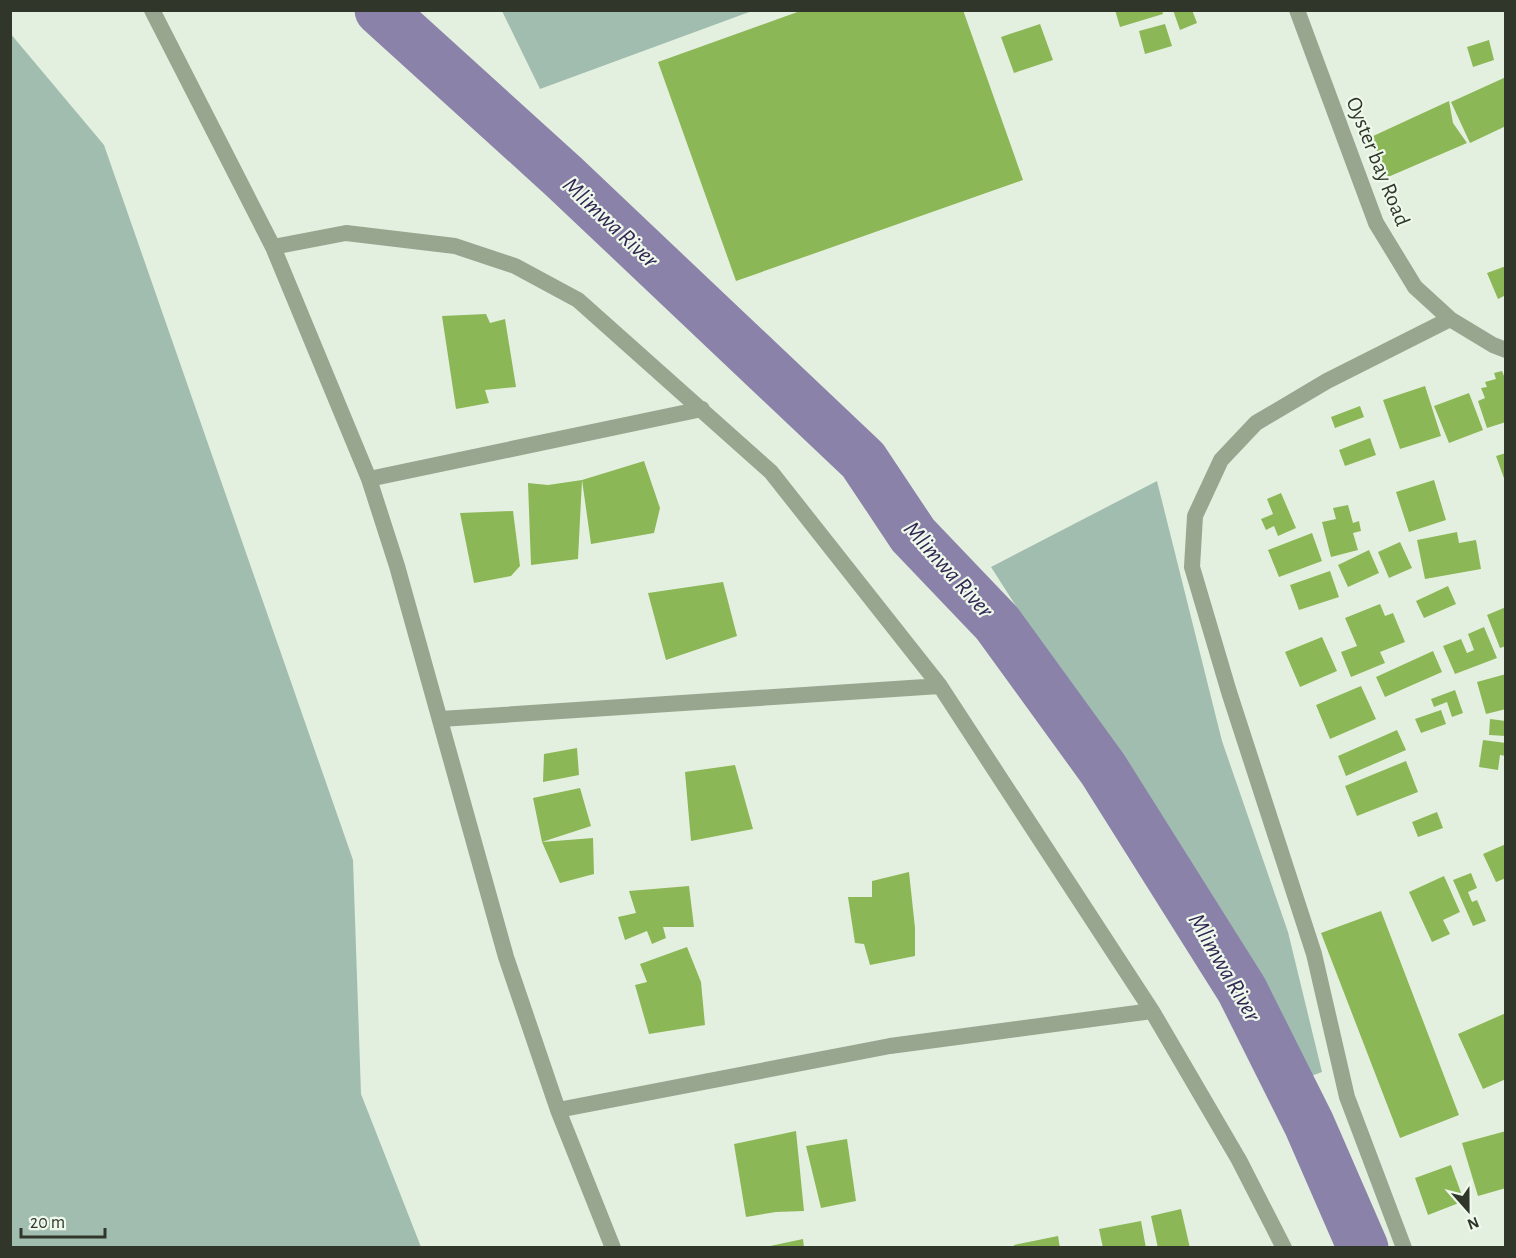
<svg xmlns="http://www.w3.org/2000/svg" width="1516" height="1258" font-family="'Alegreya Sans',sans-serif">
	<rect width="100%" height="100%" fill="#e4f0df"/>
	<path fill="#a1bdb0" d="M 502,11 L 752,11 L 540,89 Z
		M 10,33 L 104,145 L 353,860 L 361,1094 L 421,1247 L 11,1247 Z
		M 1157,481 L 1222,741 L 1288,932 L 1322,1072 L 1303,1079 L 1217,921 L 991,567 Z"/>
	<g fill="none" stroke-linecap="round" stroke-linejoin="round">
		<path stroke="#8b82a9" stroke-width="51" d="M 380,10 L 564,177 L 863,460 L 913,535 L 997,623 L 1103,769 L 1242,990 L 1309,1124 L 1363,1248"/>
	</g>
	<path fill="#8cb756" d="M 803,10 L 963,10 L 1023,180 L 736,281 L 658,62 Z
		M 1115,10 L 1162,10 L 1163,14 L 1120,27 Z
		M 1173,10 L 1192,10 L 1197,23 L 1180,30 Z
		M 1040,24 L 1053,60 L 1014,73 L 1001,37 Z
		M 1165,24 L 1172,46 L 1145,54 L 1139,31 Z
		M 1489,40 L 1494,60 L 1473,67 L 1467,47 Z
		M 1506,77 L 1506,126 L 1470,143 L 1451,102 Z
		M 1449,101 L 1453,123 L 1467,143 L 1388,177 L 1371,137 Z
		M 1506,266 L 1506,295 L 1498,299 L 1487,273 Z
		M 486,314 L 490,323 L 505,319 L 516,387 L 485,390 L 489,403 L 456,409 L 442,316 Z
		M 1502,371 L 1504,376 L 1506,375 L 1506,422 L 1487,428 L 1478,401 L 1485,398 L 1481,388 L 1487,387 L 1485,382 L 1496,379 L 1494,373 Z
		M 1425,386 L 1441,436 L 1400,449 L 1383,400 Z
		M 1469,393 L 1483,430 L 1449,443 L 1434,406 Z
		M 1360,406 L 1364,417 L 1335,428 L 1331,417 Z
		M 1370,438 L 1376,455 L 1345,466 L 1339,450 Z
		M 1506,453 L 1506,481 L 1505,481 L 1496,456 Z
		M 644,461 L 660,508 L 654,533 L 591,544 L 582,480 Z
		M 582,480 L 578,559 L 531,565 L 528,483 L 548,485 Z
		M 1434,480 L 1446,520 L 1409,532 L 1396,492 Z
		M 1281,493 L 1296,528 L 1278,536 L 1274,526 L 1266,530 L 1261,519 L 1273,514 L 1267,499 Z
		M 1348,505 L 1353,523 L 1359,521 L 1361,531 L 1353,533 L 1358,550 L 1331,557 L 1322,522 L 1336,519 L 1333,508 Z
		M 513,511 L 520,566 L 511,576 L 474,583 L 460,513 Z
		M 1457,532 L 1459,543 L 1476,540 L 1481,569 L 1425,579 L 1417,540 Z
		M 1312,533 L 1322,561 L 1279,577 L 1268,550 Z
		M 1400,542 L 1412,568 L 1389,578 L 1378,552 Z
		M 1369,550 L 1379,573 L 1348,587 L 1338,565 Z
		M 1330,571 L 1339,597 L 1299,610 L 1290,585 Z
		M 723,582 L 737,636 L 666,660 L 648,593 Z
		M 1448,586 L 1456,604 L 1424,618 L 1416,601 Z
		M 1380,604 L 1385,616 L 1393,613 L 1405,642 L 1380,652 L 1385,663 L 1351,677 L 1341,652 L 1357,646 L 1345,618 Z
		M 1506,607 L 1506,646 L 1500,648 L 1487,615 Z
		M 1484,627 L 1497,658 L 1455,674 L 1443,646 L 1461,639 L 1467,653 L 1474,650 L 1468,634 Z
		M 1322,637 L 1337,671 L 1300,687 L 1285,652 Z
		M 1433,651 L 1442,672 L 1385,697 L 1376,677 Z
		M 1506,674 L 1506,709 L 1486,714 L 1477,682 Z
		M 1361,686 L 1376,719 L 1330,739 L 1316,705 Z
		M 1455,690 L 1463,713 L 1452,717 L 1447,702 L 1434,707 L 1431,699 Z
		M 1441,710 L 1446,724 L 1421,733 L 1415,719 Z
		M 1490,719 L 1506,721 L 1506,736 L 1489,735 Z
		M 1397,730 L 1406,750 L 1346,776 L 1338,756 Z
		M 1483,740 L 1506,743 L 1506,756 L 1500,755 L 1498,770 L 1479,767 Z
		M 577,748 L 579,775 L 543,782 L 544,754 Z
		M 1406,761 L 1418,792 L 1357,816 L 1345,786 Z
		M 735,765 L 753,829 L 691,841 L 685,772 Z
		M 580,788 L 591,826 L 542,842 L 533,798 Z
		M 1437,812 L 1443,828 L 1418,837 L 1412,822 Z
		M 593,838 L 594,874 L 560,883 L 542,842 Z
		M 1506,844 L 1506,878 L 1496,882 L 1483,854 Z
		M 909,872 L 915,928 L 915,956 L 870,965 L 864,944 L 855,943 L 848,897 L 872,897 L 872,881 Z
		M 1471,873 L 1477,888 L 1468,892 L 1472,902 L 1477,900 L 1486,921 L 1473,926 L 1453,880 Z
		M 1444,876 L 1460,912 L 1443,920 L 1450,934 L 1432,942 L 1409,892 Z
		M 689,886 L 694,927 L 663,927 L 666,938 L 652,944 L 647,931 L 625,940 L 618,917 L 636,913 L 629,891 Z
		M 1381,911 L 1459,1115 L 1400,1138 L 1321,933 Z
		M 687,947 L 701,982 L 705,1025 L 649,1034 L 635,985 L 647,982 L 640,964 Z
		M 1506,1013 L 1506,1079 L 1483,1089 L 1458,1034 Z
		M 796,1131 L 804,1211 L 776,1212 L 746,1217 L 734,1144 Z
		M 1506,1131 L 1506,1188 L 1478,1196 L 1462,1143 Z
		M 847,1139 L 856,1201 L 821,1208 L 806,1146 Z
		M 1451,1165 L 1464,1201 L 1428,1215 L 1415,1178 Z
		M 1181,1209 L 1190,1248 L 1158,1248 L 1151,1216 Z
		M 1141,1221 L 1146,1248 L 1103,1248 L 1099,1229 Z
		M 1058,1236 L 1060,1248 L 1014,1248 L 1014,1245 Z
		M 803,1239 L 804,1248 L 770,1248 L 770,1246 Z"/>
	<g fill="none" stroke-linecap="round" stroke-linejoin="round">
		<path stroke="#98a68f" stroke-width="16" d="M 152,10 L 273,247 L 369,479 L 397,566 L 506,957 L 558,1110 L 613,1248
			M 1297,10 L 1376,223 L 1415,287 L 1450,319 L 1493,345 L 1506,350
			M 273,247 L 346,233 L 455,246 L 515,266 L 578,300 L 771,472 L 940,686 L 1152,1011 L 1239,1160 L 1284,1248
			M 369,479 L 702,409
			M 441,719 L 940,686
			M 558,1110 L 890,1046 L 1152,1011
			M 1404,1248 L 1347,1097 L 1314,954 L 1229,692 L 1192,567 L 1195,516 L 1221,460 L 1256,423 L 1327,381 L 1450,319"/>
	</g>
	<g text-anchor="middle" stroke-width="4.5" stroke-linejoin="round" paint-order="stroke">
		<g font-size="22" fill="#30362a" stroke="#eef8eb">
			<text transform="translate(1379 161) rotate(68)" y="8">Oyster bay Road</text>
		</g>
		<g font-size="24" font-style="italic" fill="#312552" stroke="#eef8eb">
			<text transform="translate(611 222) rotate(43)" y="8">Mlimwa River</text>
			<text transform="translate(949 569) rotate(48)" y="8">Mlimwa River</text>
			<text transform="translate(1225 967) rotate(60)" y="8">Mlimwa River</text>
		</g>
	</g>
	<rect width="1516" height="1258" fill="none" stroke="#30362a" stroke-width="24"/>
	<g transform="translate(1468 1210) rotate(159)" stroke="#eef8eb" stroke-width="4.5" paint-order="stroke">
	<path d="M0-4.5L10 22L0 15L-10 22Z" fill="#30362a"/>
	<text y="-9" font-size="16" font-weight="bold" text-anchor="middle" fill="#30362a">N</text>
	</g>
	<path d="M21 1228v9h84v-9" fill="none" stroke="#30362a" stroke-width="3"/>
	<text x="30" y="1228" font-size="18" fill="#30362a" stroke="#eef8eb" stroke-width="4.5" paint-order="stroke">20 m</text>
</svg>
